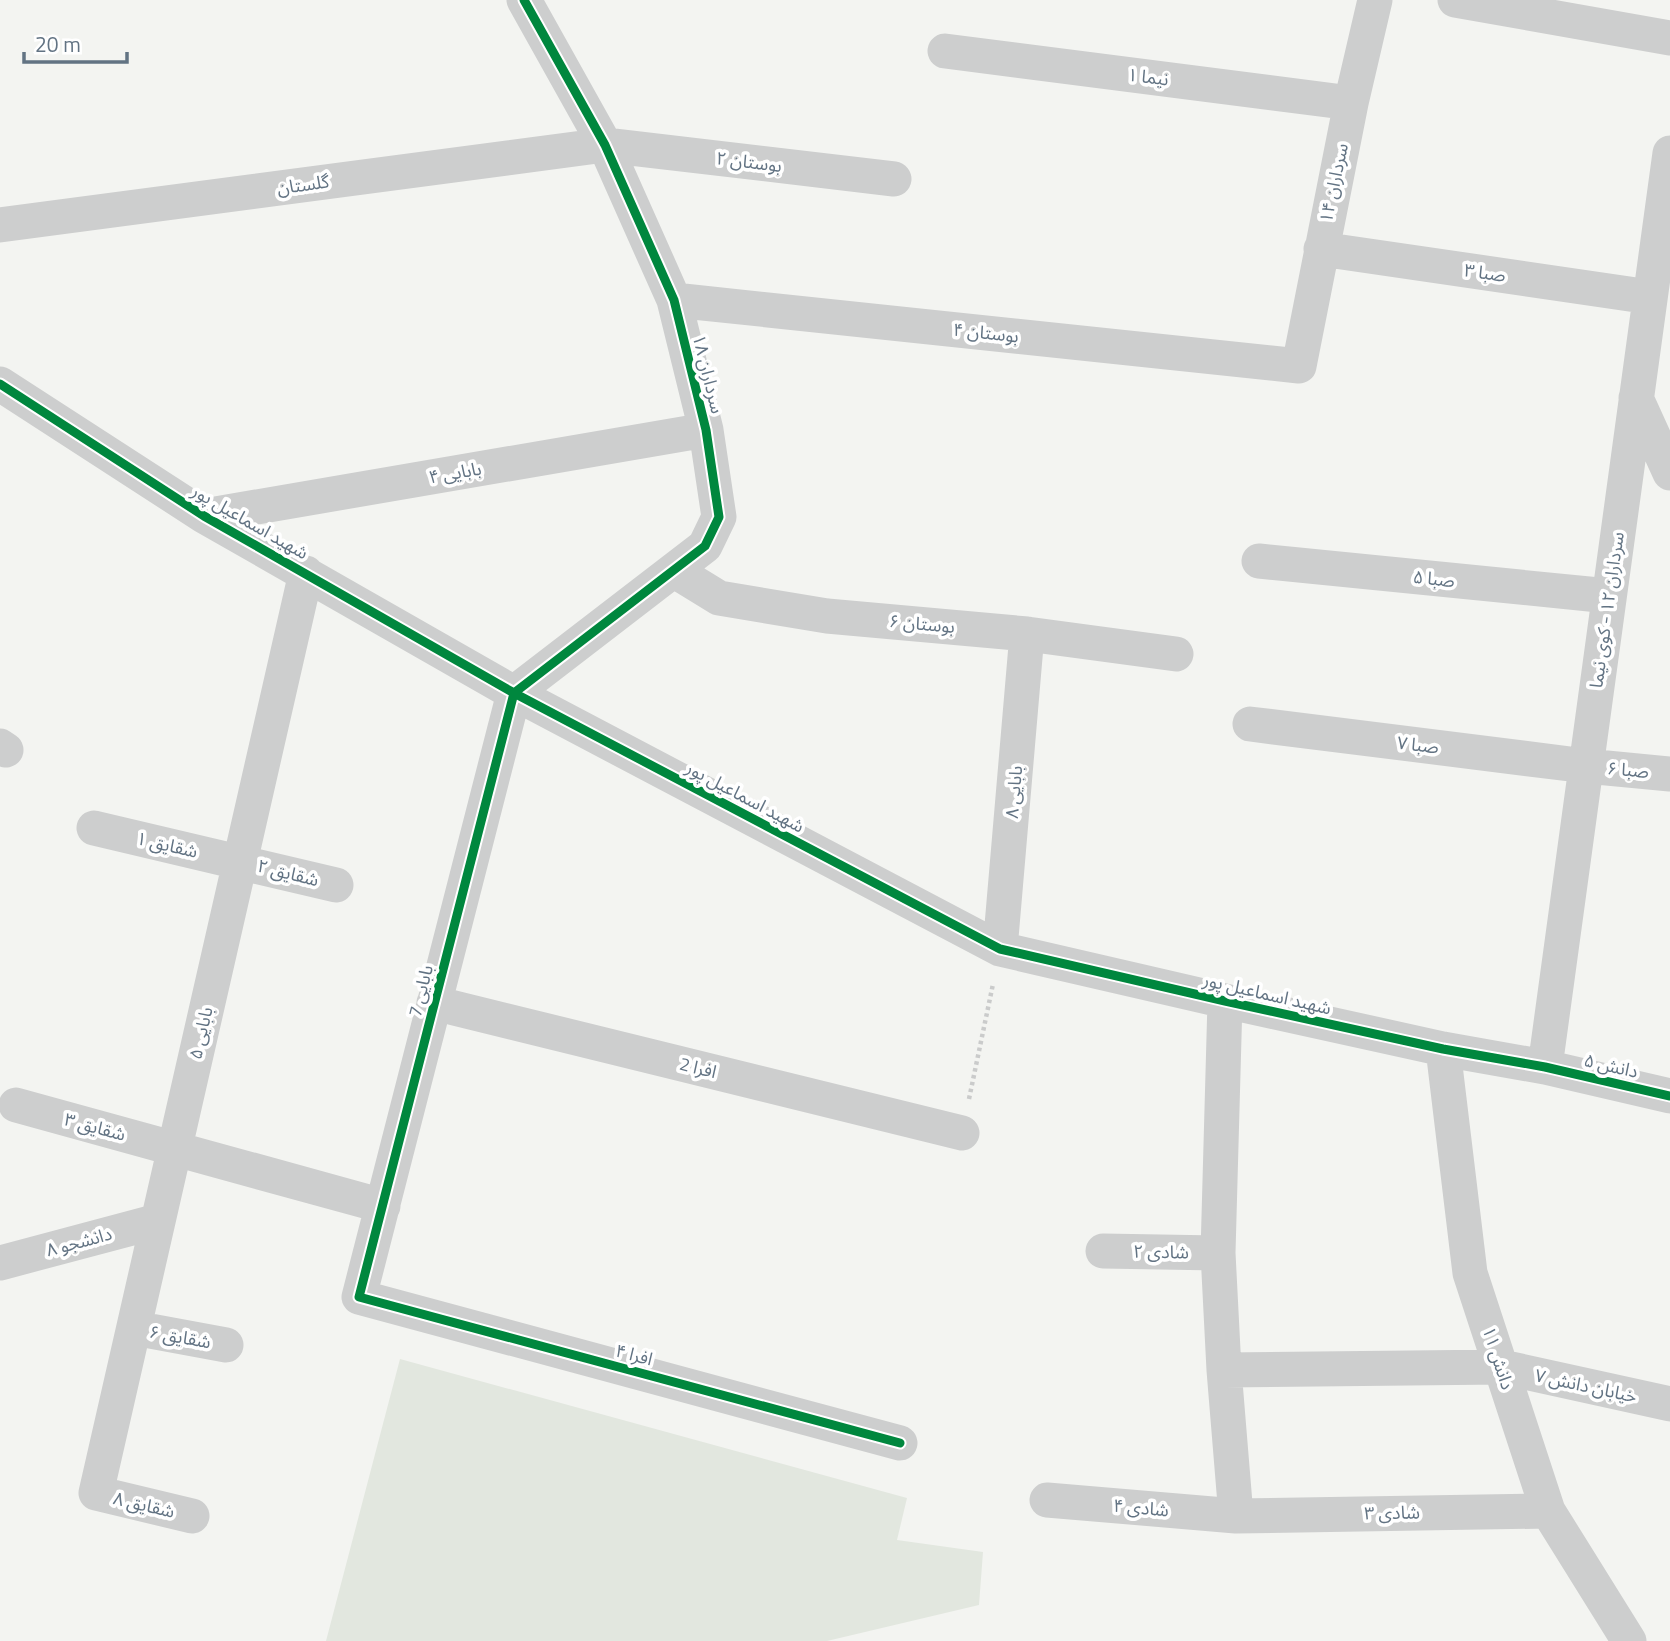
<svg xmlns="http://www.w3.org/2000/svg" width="1670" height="1641" font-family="'Titillium Web','Noto Sans Arabic',sans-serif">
	<rect width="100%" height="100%" fill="#f3f4f1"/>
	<path fill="#e2e7df" d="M 400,1359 L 907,1498 L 897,1540 L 983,1552 L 979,1605 L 827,1641 L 326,1641 Z"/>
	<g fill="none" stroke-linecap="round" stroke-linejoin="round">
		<path stroke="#cacbcb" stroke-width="4.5" stroke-dasharray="3.5 3.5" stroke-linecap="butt" d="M 969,1099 L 993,984"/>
		<path stroke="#cdcece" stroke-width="35" d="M 524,0 L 605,145 L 674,300 L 706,430 L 719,517 L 705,546 L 514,693 L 359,1297 L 900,1443
			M 1455,0 L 1670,38
			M 945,51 L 1351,103
			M 0,225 L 605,145 L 894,179
			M 1321,249 L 1650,297
			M 674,300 L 1299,366 L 1351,103 L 1375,0
			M 0,384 L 204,516 L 514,693 L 1000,949 L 1225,1001 L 1443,1049 L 1545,1067 L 1670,1096
			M 1636,398 L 1670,473
			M 204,516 L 706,430
			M 1259,561 L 1609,596
			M 675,571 L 719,598 L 827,616 L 1027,634 L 1176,654
			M 1250,724 L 1586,766 L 1670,774
			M 0,746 L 6,750
			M 94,828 L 336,885
			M 1000,949 L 1027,634
			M 1225,1001 L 1218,1253 L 1224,1370 L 1236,1516
			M 434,1003 L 962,1133
			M 1443,1049 L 1470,1273 L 1548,1511 L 1629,1641
			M 1545,1067 L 1670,153
			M 16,1105 L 383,1206
			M 1103,1251 L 1218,1253
			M 0,1263 L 158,1221
			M 134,1328 L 226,1345
			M 1224,1370 L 1502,1367 L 1670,1404
			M 1047,1500 L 1236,1516 L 1548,1511
			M 192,1516 L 96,1493 L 306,573"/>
		<g stroke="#fff" stroke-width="13">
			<path id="cycleway" d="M 524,0 L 605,145 L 674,300 L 706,430 L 719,517 L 705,546 L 514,693 L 359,1297 L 900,1443
				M 0,384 L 204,516 L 514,693 L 1000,949 L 1225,1001 L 1443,1049 L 1545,1067 L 1670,1096"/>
		</g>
		<use href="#cycleway" stroke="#00873e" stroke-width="9"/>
	</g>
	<g text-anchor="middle" stroke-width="7" stroke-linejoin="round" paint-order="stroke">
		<g font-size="18" fill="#627383" stroke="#fff">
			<text transform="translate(1148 77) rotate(7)" y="6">نیما ۱</text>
			<text transform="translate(749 162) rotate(7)" y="6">بوستان ۲</text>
			<text transform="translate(1334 183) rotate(-78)" y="6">سرداران ۱۴</text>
			<text transform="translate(303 185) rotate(-8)" y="6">گلستان</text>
			<text transform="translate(1485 273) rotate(8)" y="6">صبا ۳</text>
			<text transform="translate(986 333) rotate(6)" y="6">بوستان ۴</text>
			<text transform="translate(708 374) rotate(76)" y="6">سرداران ۱۸</text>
			<text transform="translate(455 473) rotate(-10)" y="6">بابایی ۴</text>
			<text transform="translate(250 522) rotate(30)" y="6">شهید اسماعیل پور</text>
			<text transform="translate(1434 579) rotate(6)" y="6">صبا ۵</text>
			<text transform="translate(1607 610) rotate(-82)" y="6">سرداران ۱۲ - کوی نیما</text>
			<text transform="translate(922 624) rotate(5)" y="6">بوستان ۶</text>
			<text transform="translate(1418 745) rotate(7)" y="6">صبا ۷</text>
			<text transform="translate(1628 770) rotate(5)" y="6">صبا ۶</text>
			<text transform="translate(1014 792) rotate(-85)" y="6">بابایی ۸</text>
			<text transform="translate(745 797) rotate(28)" y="6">شهید اسماعیل پور</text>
			<text transform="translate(167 845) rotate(13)" y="6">شقایق ۱</text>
			<text transform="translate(288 873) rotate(14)" y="6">شقایق ۲</text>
			<text transform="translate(421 991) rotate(-76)" y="6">بابایی 7</text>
			<text transform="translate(1267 994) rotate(13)" y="6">شهید اسماعیل پور</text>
			<text transform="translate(201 1033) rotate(-77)" y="6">بابایی ۵</text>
			<text transform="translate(1611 1066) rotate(13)" y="6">دانش ۵</text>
			<text transform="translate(698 1068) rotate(14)" y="6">افرا 2</text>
			<text transform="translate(95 1127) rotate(15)" y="6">شقایق ۳</text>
			<text transform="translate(79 1242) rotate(-15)" y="6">دانشجو ۸</text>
			<text transform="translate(1161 1252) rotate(1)" y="6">شادی ۲</text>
			<text transform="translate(180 1337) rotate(10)" y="6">شقایق ۶</text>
			<text transform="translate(634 1355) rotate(15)" y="6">افرا ۴</text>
			<text transform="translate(1498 1358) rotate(72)" y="6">دانش ۱۱</text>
			<text transform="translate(1586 1386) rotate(12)" y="6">خیابان دانش ۷</text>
			<text transform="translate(144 1505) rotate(13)" y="6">شقایق ۸</text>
			<text transform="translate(1141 1508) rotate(5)" y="6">شادی ۴</text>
			<text transform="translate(1392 1513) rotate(-1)" y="6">شادی ۳</text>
		</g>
	</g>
	<path d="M24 52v10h103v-10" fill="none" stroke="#627383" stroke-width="3.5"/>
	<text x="35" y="52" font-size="21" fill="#627383" stroke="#ffffff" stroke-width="5" paint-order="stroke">20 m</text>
</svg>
